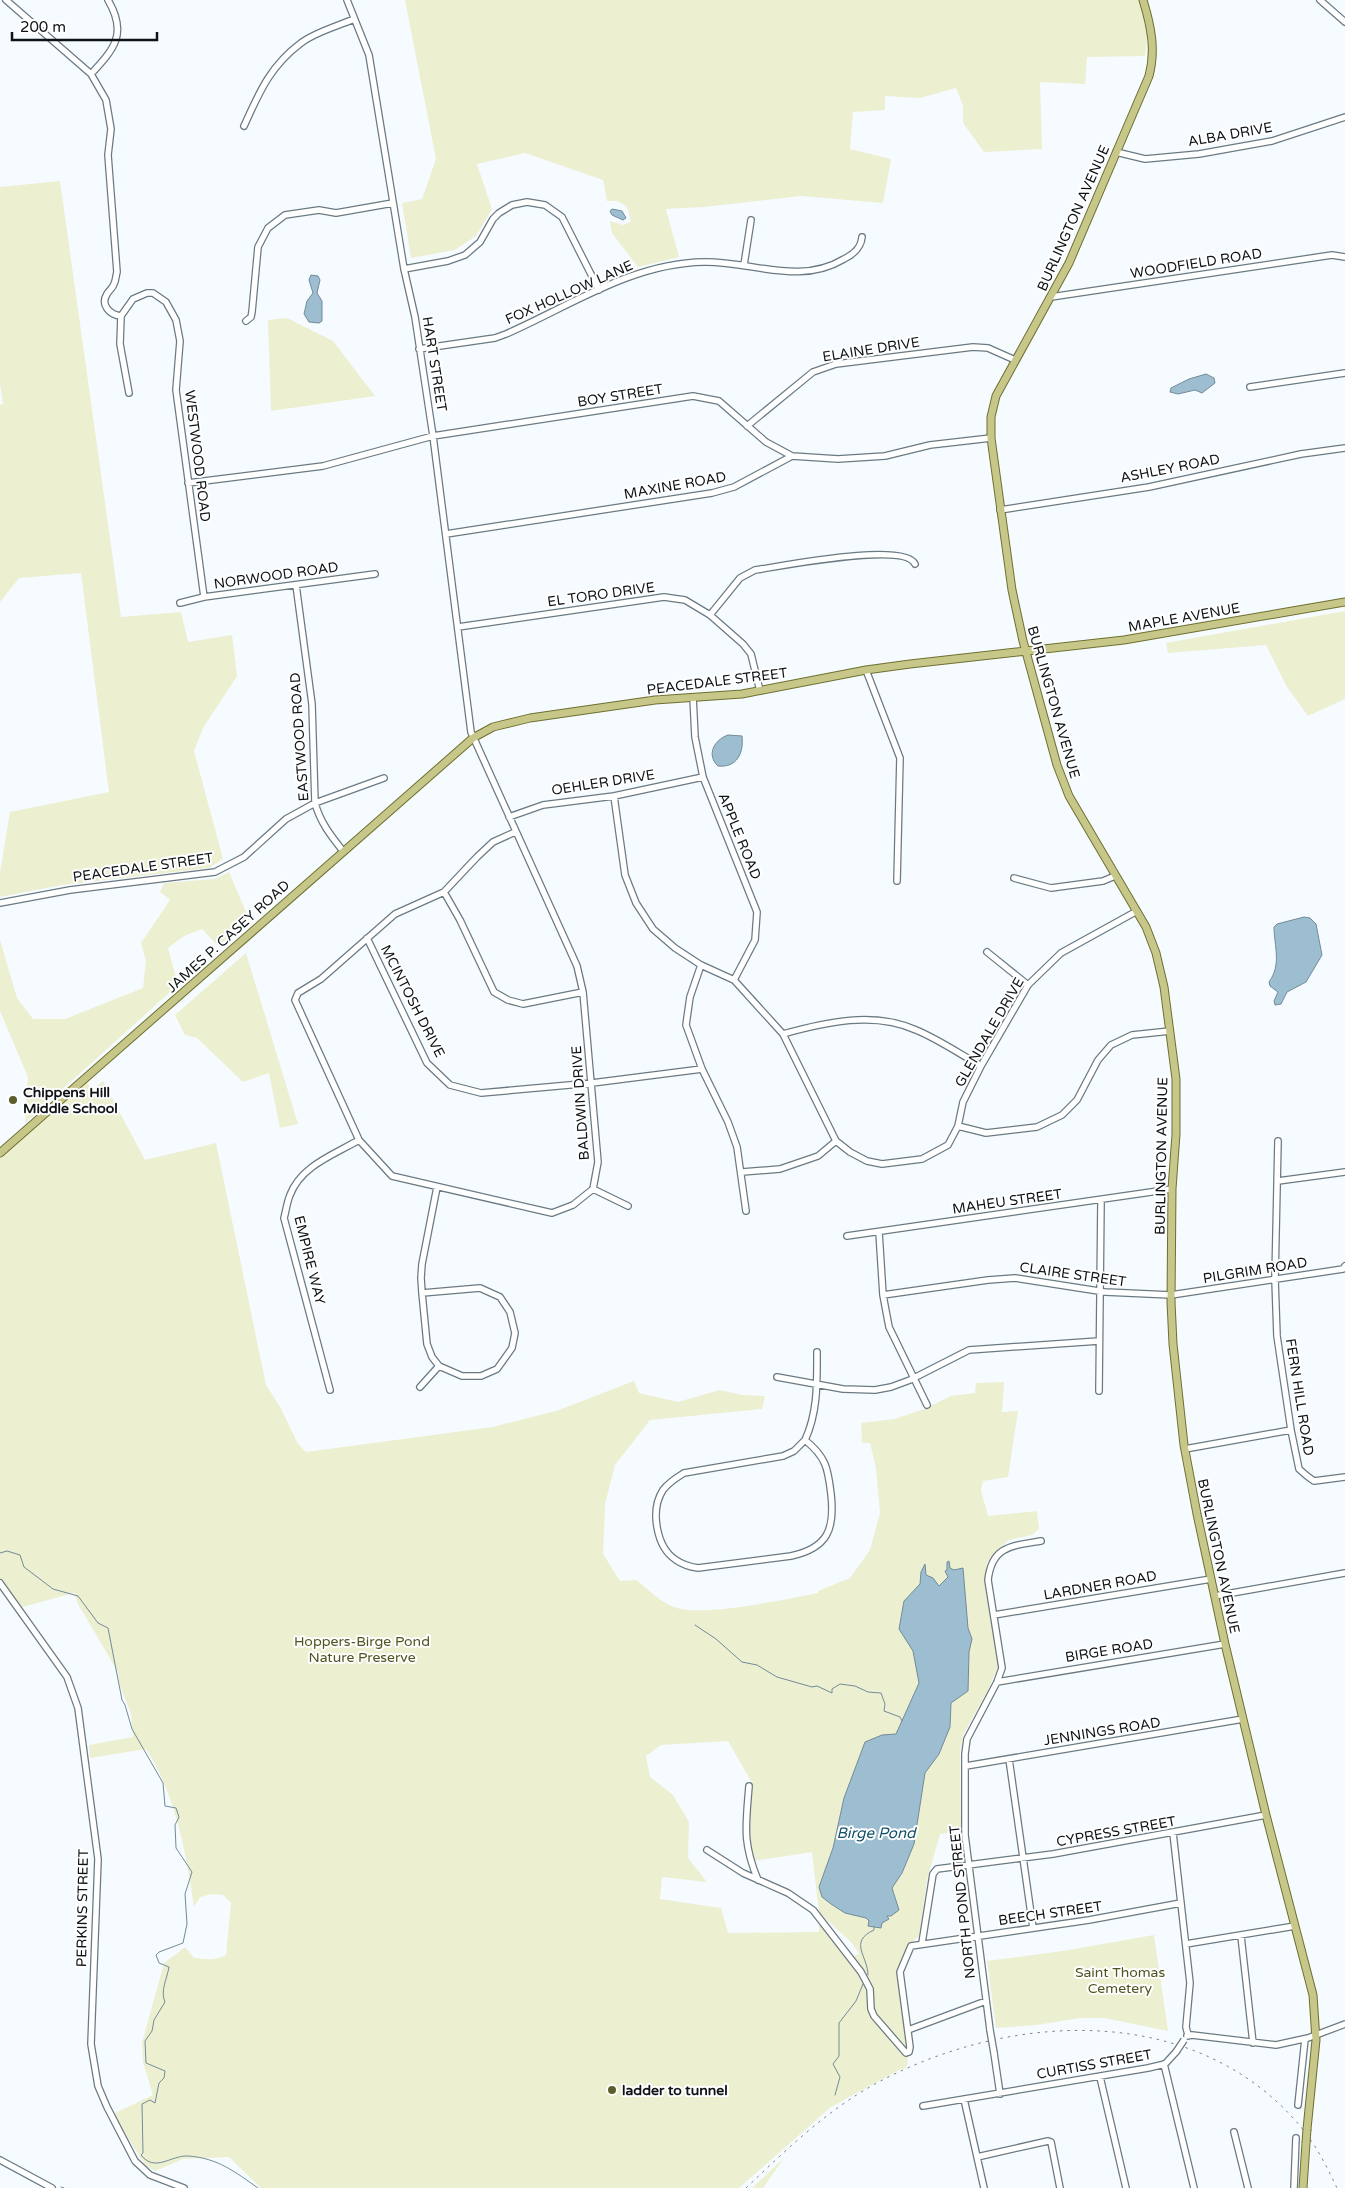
<svg xmlns="http://www.w3.org/2000/svg" width="1345" height="2188" font-family="'Varela Round',sans-serif">
	<rect width="100%" height="100%" fill="#f5fbff"/>
	<path fill="#edefd1" fill-rule="evenodd" d="M 405,0 L 1139,0 L 1148,29 L 1145,56 L 1087,57 L 1085,84 L 1040,82 L 1042,149 L 984,152 L 963,123 L 963,106 L 956,88 L 920,98 L 885,96 L 885,110 L 853,112 L 850,149 L 891,159 L 883,203 L 801,196 L 703,207 L 666,209 L 679,257 L 638,267 L 612,233 L 610,221 L 623,225 L 631,222 L 627,207 L 618,201 L 607,201 L 603,180 L 525,153 L 477,164 L 492,209 L 476,236 L 455,250 L 411,258 L 402,203 L 422,199 L 436,159 Z
		M 60,181 L 121,617 L 181,612 L 188,642 L 232,635 L 237,676 L 203,728 L 194,751 L 223,859 L 209,868 L 62,885 L 0,897 L 0,873 L 10,812 L 109,792 L 81,573 L 19,578 L 0,602 L 0,405 L 3,404 L 0,384 L 0,187 Z
		M 287,318 L 333,341 L 375,396 L 271,411 L 268,320 Z
		M 1345,611 L 1345,699 L 1308,716 L 1287,687 L 1266,645 L 1168,653 L 1166,643 Z
		M 229,872 L 249,919 L 218,946 L 202,929 L 184,936 L 168,948 L 178,985 L 25,1123 L 28,1077 L 0,1011 L 0,940 L 17,998 L 33,1019 L 65,1019 L 143,988 L 146,961 L 141,943 L 170,900 L 160,892 L 164,883 L 215,879 Z
		M 246,953 L 298,1124 L 280,1128 L 269,1073 L 243,1082 L 197,1038 L 185,1035 L 175,1015 Z
		M 85,1079 L 92,1090 L 103,1081 L 145,1160 L 216,1143 L 266,1385 L 280,1407 L 298,1444 L 306,1452 L 493,1427 L 559,1410 L 634,1381 L 639,1393 L 678,1402 L 720,1390 L 742,1395 L 765,1396 L 762,1409 L 650,1420 L 615,1465 L 605,1504 L 603,1554 L 620,1581 L 636,1580 C 647,1588 661,1603 674,1607 C 701,1618 786,1599 818,1593 L 818,1591 L 850,1578 L 870,1550 L 880,1513 L 876,1468 L 870,1443 L 862,1443 L 861,1423 L 895,1419 L 924,1409 L 951,1396 L 975,1393 L 976,1383 L 1004,1382 L 1002,1412 L 1018,1411 L 1008,1477 L 983,1481 L 981,1491 L 988,1516 L 1037,1511 L 1039,1529 L 1032,1535 L 1009,1540 L 998,1549 L 987,1563 L 986,1581 L 987,1598 L 999,1664 L 988,1690 L 963,1735 L 960,1751 L 961,1831 L 940,1834 L 927,1880 L 919,1936 C 908,1943 901,1960 897,1972 C 899,1990 913,2056 906,2068 L 899,2070 L 831,2107 L 739,2188 L 261,2188 L 229,2157 L 183,2159 L 155,2171 L 145,2165 L 113,2114 L 153,2095 L 143,2062 L 142,2043 L 164,1963 L 185,1947 L 194,1958 C 205,1959 216,1961 226,1955 L 231,1903 L 223,1895 L 212,1894 L 200,1897 L 194,1907 C 186,1852 176,1796 146,1749 L 90,1758 L 89,1745 L 133,1737 L 131,1714 L 119,1683 L 118,1672 L 78,1604 L 74,1593 L 19,1608 L 0,1585 L 0,1153 ZM 728,1741 L 752,1783 L 745,1842 L 753,1861 L 812,1852 L 819,1913 L 851,1942 L 859,1954 L 853,1956 L 819,1920 L 819,1932 L 728,1933 L 721,1908 L 660,1899 L 662,1877 L 707,1882 L 688,1858 L 689,1822 L 673,1795 L 650,1777 L 646,1756 L 661,1745 Z
		M 1154,1935 L 1168,2031 L 1104,2018 L 1080,2018 L 1037,2025 L 996,2028 L 987,1961 L 1063,1951 Z
		M 784,2158 L 763,2188 L 752,2188 Z"/>
	<path fill="#9dbed0" stroke="#728b98" d="M 612,209 L 622,211 L 626,218 L 623,220 L 612,215 L 610,211 Z
		M 311,275 L 318,276 L 320,280 L 317,293 L 322,301 L 322,321 L 319,323 L 309,322 L 304,314 L 307,301 L 313,293 L 309,280 Z
		M 1206,374 L 1214,378 L 1215,383 L 1202,393 L 1195,390 L 1178,394 L 1170,392 L 1171,388 L 1189,379 Z
		M 728,735 L 742,736 C 744,753 737,768 718,766 C 706,755 714,740 728,735 Z
		M 1304,917 L 1310,918 L 1316,924 L 1322,955 L 1306,982 L 1287,992 L 1281,1004 L 1275,1005 L 1274,1001 L 1278,992 L 1270,986 L 1269,982 C 1282,964 1274,946 1274,927 L 1277,924 Z
		M 949,1561 L 950,1568 L 954,1570 L 963,1568 L 968,1628 L 972,1639 L 969,1652 L 968,1691 L 951,1703 L 950,1727 L 939,1754 L 925,1773 L 914,1844 L 902,1873 L 892,1888 L 899,1910 L 891,1916 L 887,1916 L 889,1919 L 882,1923 L 881,1928 L 868,1926 L 869,1921 L 866,1918 L 845,1913 L 831,1904 L 822,1897 L 819,1887 L 833,1848 L 844,1798 L 865,1742 L 882,1735 L 896,1734 L 919,1683 L 913,1651 L 899,1629 L 904,1601 L 920,1584 L 921,1572 L 925,1564 L 926,1575 L 933,1578 L 939,1586 L 948,1577 L 945,1571 L 947,1570 L 947,1562 Z"/>
	<g fill="none" stroke-linecap="round" stroke-linejoin="round">
		<path stroke="#728b98" stroke-width="1" d="M 0,1553 L 7,1551 L 20,1555 L 24,1567 L 53,1589 L 78,1596 L 98,1623 L 108,1628 L 122,1700 L 125,1705 L 132,1729 L 163,1783 L 165,1806 L 176,1808 L 179,1817 L 175,1825 L 176,1848 L 192,1872 L 185,1894 L 187,1924 L 183,1943 L 159,1952 L 156,1955 L 159,1963 L 169,1967 C 167,1979 160,1991 165,2002 L 154,2020 L 152,2031 L 145,2041 L 146,2063 L 165,2071 L 164,2078 L 159,2083 L 155,2103 L 150,2100 L 142,2104 L 143,2153 L 141,2155 C 155,2173 171,2155 188,2156 C 218,2158 235,2172 258,2188
			M 695,1625 L 716,1639 L 742,1662 L 757,1665 L 777,1677 L 812,1687 L 817,1686 L 832,1693 L 832,1689 L 840,1684 L 855,1686 L 868,1692 L 881,1693 L 885,1704 L 884,1711 L 900,1717 L 902,1721
			M 868,1975 C 868,1956 848,1942 874,1930 L 874,1927
			M 835,2095 L 840,2077 L 833,2064 L 839,2056 L 839,2023 L 856,2001 L 863,1984
			M 61,2187 L 64,2188"/>
		<g stroke="#6b7a82" stroke-width="8">
			<path id="minor" d="M 6,0 L 91,74 L 106,100 L 111,129 L 108,155 L 117,272 C 116,275 116,280 114,284 C 113,288 109,290 107,294 C 100,305 110,315 121,316 L 133,299 L 147,293 L 153,293 L 166,302 L 176,320 L 180,341 L 176,390 L 204,597
				M 347,0 L 369,55 L 404,269 L 415,317 L 433,436 L 471,732 L 577,966 L 583,992 L 598,1162 L 593,1189 L 573,1205 L 552,1213 L 392,1176 L 359,1140 L 295,1000 L 298,993 L 321,979 L 395,914 L 444,892 L 477,857 L 493,842 L 515,832
				M 1320,0 L 1345,22
				M 91,74 C 114,49 128,34 108,0
				M 244,126 C 259,93 270,66 301,43 C 315,32 338,26 354,19
				M 1116,152 L 1145,159 L 1199,154 L 1272,141 L 1345,117
				M 744,265 L 751,220
				M 404,269 L 448,261 L 465,255 L 480,242 L 493,219 L 499,213 L 512,205 L 527,202 L 545,205 L 562,217 L 599,290
				M 1051,297 L 1332,255 L 1345,257
				M 121,316 L 120,344 L 129,393
				M 246,321 L 251,317 L 252,312 L 258,247 L 268,228 L 285,215 L 319,210 L 336,213 L 393,203
				M 419,349 L 495,338 L 506,334 C 570,306 632,263 704,262 C 752,261 799,286 844,259 C 854,254 861,248 862,237
				M 1250,387 L 1345,373
				M 747,426 L 813,372 L 836,364 L 973,347 L 988,348 L 1015,360
				M 188,483 L 323,466 L 433,436 L 693,396 L 719,401 L 766,442 L 792,456
				M 1000,510 L 1149,487 L 1301,454 L 1345,448
				M 446,534 L 712,493 L 734,487 L 792,456 L 838,459 L 885,456 L 930,445 L 991,438
				M 296,585 L 312,704 L 315,803 C 320,822 331,836 343,851
				M 180,603 L 204,597 L 375,574
				M 710,615 L 740,578 L 755,570 C 778,567 905,541 915,564
				M 458,627 L 664,597 L 685,600 L 710,615 L 743,644 L 751,654 L 760,691
				M 866,670 L 900,758 L 897,881
				M 693,697 L 695,737 L 703,777 L 757,912 L 755,940 L 734,980
				M 614,796 L 625,875 L 636,903 L 653,929 L 675,948 L 701,965 L 734,980 L 783,1034 L 836,1141 L 850,1152 L 867,1161 L 882,1164 L 922,1159 L 948,1145 L 958,1126 L 963,1102 L 981,1066 L 1028,985 L 1061,953 L 1137,911
				M 509,817 L 543,805 L 614,796 L 703,777
				M 1014,878 L 1051,888 L 1103,881 L 1115,876
				M 444,892 L 460,920 L 494,992 L 508,1000 L 523,1004 L 583,992
				M 0,903 L 70,890 L 215,872 L 244,857 L 286,819 L 315,803 L 384,778
				M 367,938 L 427,1063 L 450,1085 L 481,1093 L 592,1083 L 702,1069
				M 987,952 L 1028,985
				M 701,965 L 690,997 L 686,1025 L 702,1069 L 728,1122 L 737,1147 L 746,1211
				M 783,1034 C 826,1022 874,1011 916,1030 C 938,1039 960,1054 981,1066
				M 958,1126 L 986,1133 L 1037,1127 L 1062,1115 L 1077,1100 L 1098,1060 L 1111,1045 L 1132,1035 L 1170,1031
				M 1278,1141 L 1275,1279 L 1277,1336 L 1291,1430 L 1299,1469 L 1307,1476 L 1314,1481 L 1345,1477
				M 742,1172 L 780,1169 L 818,1156 L 836,1141
				M 1278,1181 L 1345,1172
				M 593,1189 L 628,1206
				M 879,1232 L 883,1295 L 889,1327 L 927,1405
				M 847,1236 L 1172,1189
				M 422,1293 L 480,1288 L 500,1297 L 510,1312 L 515,1333 L 512,1348 L 497,1369 L 481,1376 L 462,1376 L 439,1366 L 432,1357 L 427,1344 L 422,1293 L 421,1278 L 422,1264 L 437,1187
				M 883,1295 L 988,1280 L 1015,1278 L 1105,1292 L 1171,1295 L 1343,1269 L 1345,1266
				M 777,1377 L 843,1389 L 875,1390 L 891,1387 L 910,1380 L 969,1350 L 1099,1341
				M 420,1387 L 439,1366
				M 330,1390 L 284,1218 C 286,1211 287,1202 290,1195 C 301,1166 333,1155 359,1140
				M 1099,1391 L 1101,1200
				M 805,1440 C 826,1457 828,1468 831,1494 C 835,1529 828,1548 791,1556 L 698,1568 C 691,1567 683,1565 676,1560 C 656,1547 650,1510 663,1490 C 669,1482 676,1478 684,1473 L 783,1456 L 794,1451 Z
				M 805,1440 C 818,1412 817,1382 817,1352
				M 1185,1449 L 1291,1430
				M 0,1583 L 67,1677 L 78,1708 L 98,1859 L 91,2044 L 98,2086 L 107,2107 L 135,2161 L 150,2175 L 184,2188
				M 1215,1596 L 1345,1573
				M 994,1615 L 1211,1579
				M 997,1682 L 1225,1644
				M 1009,1759 L 1033,1928
				M 966,1766 L 1243,1719
				M 749,1786 C 746,1825 742,1842 758,1880
				M 1173,1833 L 1190,1983 L 1186,2027 L 1188,2035
				M 707,1850 L 743,1873 L 788,1893 L 813,1910 L 861,1972 L 870,1989 L 871,2009 L 874,2016 L 906,2053 L 909,2052 L 910,2047 L 900,1972 L 911,1946 L 1089,1920 L 1181,1903
				M 1241,1936 L 1253,2043
				M 922,1943 L 933,1874 L 937,1869 L 1053,1854 L 1266,1815
				M 1186,1944 L 1295,1926
				M 908,2030 L 986,2001
				M 990,2030 L 965,1835 L 965,1754 L 967,1739 L 997,1682 L 1002,1668 L 988,1580 C 992,1546 1011,1546 1041,1541
				M 1187,2036 L 1192,2035 L 1276,2045 L 1308,2038 L 1345,2024
				M 994,2053 L 1000,2094
				M 1164,2064 L 1194,2188
				M 1100,2077 L 1126,2188
				M 964,2099 L 984,2188
				M 1298,2105 L 1305,2039
				M 923,2106 L 1148,2068 L 1165,2064 L 1176,2052
				M 1234,2132 L 1248,2188
				M 977,2157 L 1048,2141 L 1051,2142 L 1060,2188
				M 0,2160 L 52,2188
				M 1294,2188 L 1296,2138"/>
		</g>
		<g stroke="#6e702f" stroke-width="9">
			<path id="major" d="M 1143,0 C 1151,26 1156,50 1149,76 L 1069,263 L 996,396 L 991,417 L 991,438 L 1012,590 L 1023,641 L 1057,765 L 1069,796 L 1146,927 L 1156,953 L 1164,987 L 1176,1079 L 1176,1134 L 1172,1189 L 1171,1302 L 1173,1344 L 1184,1445 L 1197,1514 L 1225,1644 L 1266,1815 L 1313,1995 L 1316,2040 L 1307,2129
				M 0,1153 L 473,738 L 493,727 L 530,718 L 655,700 L 742,694 L 866,670 L 910,664 L 1124,640 L 1345,602
				M 1303,2188 L 1306,2143"/>
		</g>
		<use href="#minor" stroke="#fff" stroke-width="5.5"/>
		<use href="#major" stroke="#c7c78a" stroke-width="7"/>
		<path stroke="#7e8387" stroke-width="1" stroke-dasharray="2.5 5" stroke-linecap="butt" d="M 746,2188 C 786,2150 826,2111 875,2084 C 1011,2010 1201,2001 1305,2132 C 1318,2149 1328,2169 1337,2188"/>
		<g stroke="#6b7a82" stroke-width="8" stroke-linecap="butt">
			<path id="minor-bridge" d="M 990,2030 L 994,2053
				M 1176,2052 L 1184,2040"/>
		</g>
		<g stroke="#6e702f" stroke-width="9" stroke-linecap="butt">
			<path id="major-bridge" d="M 1306,2143 L 1307,2129"/>
		</g>
		<use href="#minor-bridge" stroke="#fff" stroke-width="5.5"/>
		<use href="#major-bridge" stroke="#c7c78a" stroke-width="7"/>
	</g>
	<g fill="#5c5d2a" stroke="#fff" stroke-width="2">
		<circle cx="13" cy="1100" r="5"/>
		<circle cx="612" cy="2090" r="5"/>
	</g>
	<g text-anchor="middle" stroke-width="4" stroke-linejoin="round" paint-order="stroke">
		<g font-size="14" fill="#0e1316" stroke="#fff">
			<text transform="translate(1230 134) rotate(-10)" y="5">ALBA DRIVE</text>
			<text transform="translate(1073 218) rotate(-66)" y="5">BURLINGTON AVENUE</text>
			<text transform="translate(1196 263) rotate(-9)" y="5">WOODFIELD ROAD</text>
			<text transform="translate(569 292) rotate(-24)" y="5">FOX HOLLOW LANE</text>
			<text transform="translate(871 349) rotate(-9)" y="5">ELAINE DRIVE</text>
			<text transform="translate(435 364) rotate(81)" y="5">HART STREET</text>
			<text transform="translate(620 395) rotate(-9)" y="5">BOY STREET</text>
			<text transform="translate(198 456) rotate(83)" y="5">WESTWOOD ROAD</text>
			<text transform="translate(1170 468) rotate(-11)" y="5">ASHLEY ROAD</text>
			<text transform="translate(675 485) rotate(-10)" y="5">MAXINE ROAD</text>
			<text transform="translate(276 575) rotate(-8)" y="5">NORWOOD ROAD</text>
			<text transform="translate(601 594) rotate(-8)" y="5">EL TORO DRIVE</text>
			<text transform="translate(1184 617) rotate(-10)" y="5">MAPLE AVENUE</text>
			<text transform="translate(717 681) rotate(-7)" y="5">PEACEDALE STREET</text>
			<text transform="translate(1054 702) rotate(74)" y="5">BURLINGTON AVENUE</text>
			<text transform="translate(299 737) rotate(-94)" y="5">EASTWOOD ROAD</text>
			<text transform="translate(603 782) rotate(-9)" y="5">OEHLER DRIVE</text>
			<text transform="translate(740 836) rotate(68)" y="5">APPLE ROAD</text>
			<text transform="translate(143 867) rotate(-8)" y="5">PEACEDALE STREET</text>
			<text transform="translate(228 936) rotate(-42)" y="5">JAMES P. CASEY ROAD</text>
			<text transform="translate(413 1001) rotate(63)" y="5">MCINTOSH DRIVE</text>
			<text transform="translate(989 1032) rotate(-60)" y="5">GLENDALE DRIVE</text>
			<text transform="translate(580 1103) rotate(-94)" y="5">BALDWIN DRIVE</text>
			<text transform="translate(1161 1156) rotate(-89)" y="5">BURLINGTON AVENUE</text>
			<text transform="translate(1007 1201) rotate(-8)" y="5">MAHEU STREET</text>
			<text transform="translate(310 1260) rotate(76)" y="5">EMPIRE WAY</text>
			<text transform="translate(1255 1270) rotate(-9)" y="5">PILGRIM ROAD</text>
			<text transform="translate(1073 1274) rotate(8)" y="5">CLAIRE STREET</text>
			<text transform="translate(1300 1397) rotate(81)" y="5">FERN HILL ROAD</text>
			<text transform="translate(1219 1556) rotate(78)" y="5">BURLINGTON AVENUE</text>
			<text transform="translate(1100 1585) rotate(-10)" y="5">LARDNER ROAD</text>
			<text transform="translate(1109 1650) rotate(-9)" y="5">BIRGE ROAD</text>
			<text transform="translate(1102 1731) rotate(-9)" y="5">JENNINGS ROAD</text>
			<text transform="translate(1116 1831) rotate(-10)" y="5">CYPRESS STREET</text>
			<text transform="translate(962 1902) rotate(-96)" y="5">NORTH POND STREET</text>
			<text transform="translate(82 1908) rotate(-89)" y="5">PERKINS STREET</text>
			<text transform="translate(1050 1913) rotate(-8)" y="5">BEECH STREET</text>
			<text transform="translate(1094 2064) rotate(-10)" y="5">CURTISS STREET</text>
		</g>
		<g font-size="14" font-weight="bold" fill="#0e1316" stroke="#fff" text-anchor="start">
			<text x="23" y="1097">Chippens Hill<tspan x="23" dy="16">Middle School</tspan></text>
			<text x="622" y="2095">ladder to tunnel</text>
		</g>
		<g font-size="14" fill="#53541f" stroke="#fff">
			<text x="362" y="1646">Hoppers-Birge Pond<tspan x="362" dy="16">Nature Preserve</tspan></text>
			<text x="1120" y="1977">Saint Thomas<tspan x="1120" dy="16">Cemetery</tspan></text>
		</g>
		<g font-size="15" font-style="italic" fill="#12506a" stroke="#fff">
			<text x="876" y="1838">Birge Pond</text>
		</g>
	</g>
	<path d="M12 32v8h145v-8" fill="none" stroke="#0e1316" stroke-width="2.5"/>
	<text x="20" y="32" font-size="15" fill="#0e1316" stroke="#ffffff" stroke-width="4" paint-order="stroke">200 m</text>
</svg>
